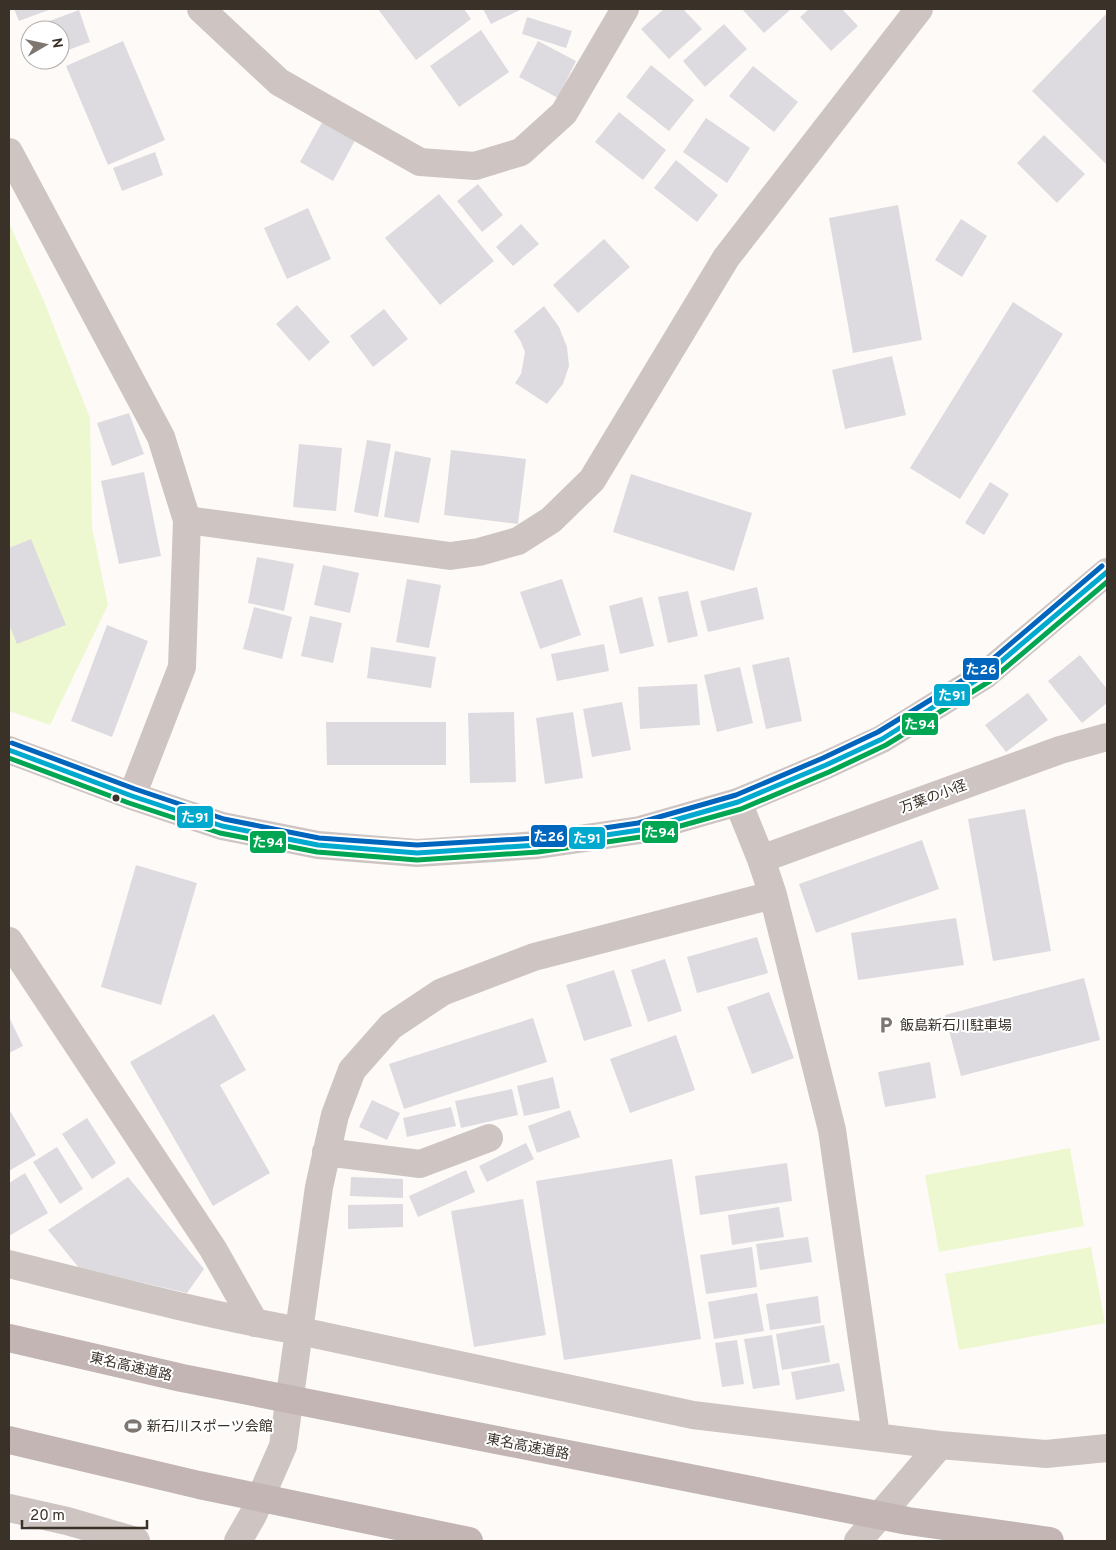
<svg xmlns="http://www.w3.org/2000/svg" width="1116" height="1550" font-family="Overpass,'Noto Sans JP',sans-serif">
	<rect width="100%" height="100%" fill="#fdfaf8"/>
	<path fill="#eef8d0" d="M 9,223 L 43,299 L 90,418 L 92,528 L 108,605 L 50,725 L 9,711 Z
		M 1070,1148 L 1084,1226 L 939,1252 L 925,1175 Z
		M 1091,1247 L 1105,1323 L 959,1350 L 945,1274 Z"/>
	<path fill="#dddbdf" d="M 14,9 L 51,9 L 19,21 Z
		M 378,9 L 464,9 L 471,19 L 416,60 Z
		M 483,9 L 522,9 L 491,24 Z
		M 664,9 L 683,9 L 702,29 L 669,59 L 641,29 Z
		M 742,9 L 791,9 L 764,33 Z
		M 809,9 L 842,9 L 858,26 L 831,51 L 800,17 Z
		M 79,10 L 90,42 L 60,53 L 60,30 L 38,30 L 36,26 Z
		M 1107,13 L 1107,165 L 1032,91 Z
		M 527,17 L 572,31 L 566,48 L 522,34 Z
		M 724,24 L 747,49 L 705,87 L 683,61 Z
		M 481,30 L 509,72 L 459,107 L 430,66 Z
		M 123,41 L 165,140 L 108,165 L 66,66 Z
		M 538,41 L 576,61 L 558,98 L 519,77 Z
		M 651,65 L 694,100 L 669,131 L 626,97 Z
		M 753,66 L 798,102 L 774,132 L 729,96 Z
		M 619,112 L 666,150 L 643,180 L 595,142 Z
		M 325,117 L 358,135 L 333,181 L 300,162 Z
		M 706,118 L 750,148 L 727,183 L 683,152 Z
		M 1044,135 L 1085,174 L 1057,203 L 1017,163 Z
		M 155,152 L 163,175 L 122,191 L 113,168 Z
		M 676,160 L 718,195 L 697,222 L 654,188 Z
		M 478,184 L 503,215 L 482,232 L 457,201 Z
		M 439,194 L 494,261 L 440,305 L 385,238 Z
		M 898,205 L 922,340 L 853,353 L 829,218 Z
		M 308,208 L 331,259 L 287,279 L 264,228 Z
		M 961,219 L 987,236 L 962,277 L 935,260 Z
		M 521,224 L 539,244 L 513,266 L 496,247 Z
		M 604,239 L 630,267 L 578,313 L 553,285 Z
		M 1013,302 L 1063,334 L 960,499 L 910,468 Z
		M 297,305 L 330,342 L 309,361 L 276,324 Z
		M 544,306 L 559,327 L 567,347 L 569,366 L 563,384 L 547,404 L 515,383 L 521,374 L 525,352 L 521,342 L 514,331 Z
		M 384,309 L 408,339 L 373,367 L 350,336 Z
		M 892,356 L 906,415 L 845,429 L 832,370 Z
		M 129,413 L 144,454 L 112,466 L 97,423 Z
		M 367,440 L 391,444 L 378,517 L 354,512 Z
		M 299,444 L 342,448 L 336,511 L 293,507 Z
		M 451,450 L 526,459 L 518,524 L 444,515 Z
		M 395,451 L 431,458 L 419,523 L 384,517 Z
		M 144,472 L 161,556 L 119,564 L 101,481 Z
		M 631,474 L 752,513 L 734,571 L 613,532 Z
		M 990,482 L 1009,494 L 984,535 L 965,523 Z
		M 31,539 L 66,625 L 17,644 L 9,624 L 9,548 Z
		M 257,557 L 294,564 L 284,611 L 248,603 Z
		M 323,565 L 359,573 L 350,613 L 314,605 Z
		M 407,579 L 441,585 L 429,648 L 396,642 Z
		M 562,579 L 581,635 L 540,649 L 520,592 Z
		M 757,587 L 764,619 L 708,632 L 700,601 Z
		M 688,591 L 698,636 L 668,643 L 658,597 Z
		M 642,597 L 654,646 L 620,654 L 609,606 Z
		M 254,607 L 292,617 L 282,659 L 243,649 Z
		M 310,616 L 342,623 L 333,663 L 301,656 Z
		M 107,625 L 148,641 L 112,737 L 71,721 Z
		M 604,644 L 609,671 L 557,681 L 551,654 Z
		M 371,647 L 436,657 L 431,688 L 367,678 Z
		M 1080,655 L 1107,689 L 1107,703 L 1082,723 L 1048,681 Z
		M 789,657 L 802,721 L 766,729 L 752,665 Z
		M 740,667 L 753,723 L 717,732 L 704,675 Z
		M 697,684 L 700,725 L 640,729 L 638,687 Z
		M 1028,693 L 1048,720 L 1006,752 L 985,725 Z
		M 622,702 L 631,750 L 592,757 L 583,709 Z
		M 514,712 L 516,782 L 470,783 L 468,713 Z
		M 573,712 L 583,778 L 545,784 L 536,718 Z
		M 326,722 L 446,722 L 446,765 L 327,765 Z
		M 1025,809 L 1051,951 L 993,961 L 968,819 Z
		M 922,840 L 939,889 L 816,933 L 799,884 Z
		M 136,865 L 197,883 L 161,1005 L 101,987 Z
		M 956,918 L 964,965 L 858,980 L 851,933 Z
		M 757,937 L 768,973 L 697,993 L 687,957 Z
		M 665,959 L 682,1011 L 648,1022 L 631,970 Z
		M 614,970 L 632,1026 L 584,1041 L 566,985 Z
		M 1084,978 L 1100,1040 L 961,1076 L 945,1015 Z
		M 769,992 L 794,1058 L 752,1074 L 727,1007 Z
		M 214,1014 L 246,1070 L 220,1085 L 270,1173 L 213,1206 L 130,1062 Z
		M 9,1017 L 23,1046 L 9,1053 Z
		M 533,1018 L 547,1062 L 404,1109 L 389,1064 Z
		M 676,1035 L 695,1090 L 630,1113 L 610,1059 Z
		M 930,1062 L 936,1098 L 885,1107 L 878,1072 Z
		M 553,1077 L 560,1108 L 524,1116 L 517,1086 Z
		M 512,1089 L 518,1115 L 461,1128 L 455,1101 Z
		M 372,1100 L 400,1113 L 387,1140 L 359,1127 Z
		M 451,1107 L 456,1126 L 407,1137 L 403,1118 Z
		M 9,1109 L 36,1155 L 9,1171 Z
		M 570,1110 L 580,1137 L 537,1153 L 528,1126 Z
		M 87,1118 L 116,1163 L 92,1179 L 62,1134 Z
		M 526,1143 L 534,1159 L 487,1182 L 479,1166 Z
		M 57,1147 L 83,1189 L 60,1204 L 33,1162 Z
		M 672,1159 L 701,1339 L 564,1360 L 536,1181 Z
		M 787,1163 L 792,1201 L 700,1215 L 695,1176 Z
		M 466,1170 L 475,1192 L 418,1217 L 409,1196 Z
		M 25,1173 L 48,1213 L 9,1236 L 9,1183 Z
		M 128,1177 L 204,1269 L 187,1293 L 79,1268 L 48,1230 Z
		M 351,1177 L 403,1179 L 403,1198 L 350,1196 Z
		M 523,1199 L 546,1335 L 474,1347 L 451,1211 Z
		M 403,1204 L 403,1227 L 348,1229 L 348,1205 Z
		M 779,1207 L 784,1237 L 732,1245 L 728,1215 Z
		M 808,1237 L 812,1262 L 760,1270 L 756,1244 Z
		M 752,1247 L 757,1287 L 706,1294 L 700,1255 Z
		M 757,1293 L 764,1331 L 714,1339 L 708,1302 Z
		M 818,1296 L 821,1323 L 770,1330 L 766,1304 Z
		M 824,1325 L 830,1362 L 782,1370 L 776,1334 Z
		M 772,1335 L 780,1385 L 753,1389 L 744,1339 Z
		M 737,1340 L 744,1384 L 722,1387 L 715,1343 Z
		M 839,1363 L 845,1391 L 796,1400 L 791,1372 Z"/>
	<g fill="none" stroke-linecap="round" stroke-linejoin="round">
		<path stroke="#cec4c2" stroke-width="28" d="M 201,9 L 279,82 L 335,114 L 420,162 L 475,166 L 521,152 L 564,113 L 625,9
			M 9,152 L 161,437 L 187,520 L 182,667 L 132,796
			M 187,520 L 450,556 L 479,552 L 518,541 L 551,520 L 592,480 L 726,258 L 919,9
			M 9,750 L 132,796 L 222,826 L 318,845 L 417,853 L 538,845 L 640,830 L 738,802 L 826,765 L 882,739 L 985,675 L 1107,572
			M 738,802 L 761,859 L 773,895 L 832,1130 L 876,1436
			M 761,859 L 1060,750 L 1107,737
			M 9,941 L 213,1249 L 255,1323
			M 326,1152 L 420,1164 L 489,1138
			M 9,1264 C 105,1288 202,1314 300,1331 L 693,1415 L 940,1445 L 1046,1454 L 1107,1448
			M 9,1508 L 67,1521 L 136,1541
			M 238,1541 L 253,1515 L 283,1446 L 319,1187 L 335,1115 L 352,1070 L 391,1026 L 442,992 L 534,957 L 773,895
			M 858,1541 L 940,1445"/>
		<path stroke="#c2b5b3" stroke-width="28" d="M 9,1338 L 182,1378 L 908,1521 L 1050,1541
			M 9,1440 L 199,1485 L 469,1541"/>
		<g stroke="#fff" stroke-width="9">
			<path id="bus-1" d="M 9,750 L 132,796 L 222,826 L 318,845 L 417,853 L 538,845 L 640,830 L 738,802 L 826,765 L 882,739 L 985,675 L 1107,572"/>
		</g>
		<g stroke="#fff" stroke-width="9">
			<path id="bus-2" d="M 9,758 L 129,803 L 220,833 L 317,852 L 417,860 L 538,852 L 641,837 L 741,809 L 829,772 L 886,745 L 990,681 L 1107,582"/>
		</g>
		<g stroke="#fff" stroke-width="9">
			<path id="bus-3" d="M 12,743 L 135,789 L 224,819 L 319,838 L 417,845 L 537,838 L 638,823 L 736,795 L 823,758 L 878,732 L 981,669 L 1102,566"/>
		</g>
		<use href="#bus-1" stroke="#00a9ce" stroke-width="5"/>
		<use href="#bus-2" stroke="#00a651" stroke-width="5"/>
		<use href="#bus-3" stroke="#0065bd" stroke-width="5"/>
	</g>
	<defs>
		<g id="parking-bare" transform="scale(1.35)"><path d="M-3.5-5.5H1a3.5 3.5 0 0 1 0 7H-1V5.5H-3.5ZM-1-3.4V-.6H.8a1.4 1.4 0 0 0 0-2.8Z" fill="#7e7771" stroke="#fff" stroke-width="2.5" paint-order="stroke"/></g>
		<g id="stadium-bare" transform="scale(1.35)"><path d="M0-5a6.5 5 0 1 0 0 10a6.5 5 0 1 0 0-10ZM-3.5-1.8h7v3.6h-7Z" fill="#7e7771" stroke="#fff" stroke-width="2.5" paint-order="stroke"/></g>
	</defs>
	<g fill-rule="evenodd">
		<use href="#parking-bare" x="886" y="1025"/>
		<use href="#stadium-bare" x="133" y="1426"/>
	</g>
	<circle fill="#3a3129" stroke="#fff" stroke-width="2" cx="116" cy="798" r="4.5"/>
	<g text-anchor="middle" stroke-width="4" stroke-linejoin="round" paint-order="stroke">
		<g font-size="14" fill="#3a3129" stroke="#fff">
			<text transform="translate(933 796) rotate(-20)" y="5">万葉の小径</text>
			<text transform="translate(131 1366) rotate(13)" y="5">東名高速道路</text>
			<text transform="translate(528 1446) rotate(11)" y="5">東名高速道路</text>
		</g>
		<g font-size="14" fill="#3a3129" stroke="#fff" text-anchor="start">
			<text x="900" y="1030">飯島新石川駐車場</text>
			<text x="147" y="1431">新石川スポーツ会館</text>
		</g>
	</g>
	<g stroke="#fff" stroke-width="2">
		<rect x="962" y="657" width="38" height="24" rx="5" fill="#0065bd"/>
		<rect x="933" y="683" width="38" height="24" rx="5" fill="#00a9ce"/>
		<rect x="901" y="712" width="38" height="24" rx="5" fill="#00a651"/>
		<rect x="176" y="805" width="38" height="24" rx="5" fill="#00a9ce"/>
		<rect x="641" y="820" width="38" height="24" rx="5" fill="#00a651"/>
		<rect x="530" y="824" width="38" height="24" rx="5" fill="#0065bd"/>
		<rect x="568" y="826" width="38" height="24" rx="5" fill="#00a9ce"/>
		<rect x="249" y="830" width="38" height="24" rx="5" fill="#00a651"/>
	</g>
	<g font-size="14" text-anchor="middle" font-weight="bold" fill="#fff">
		<text x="981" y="674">た26</text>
		<text x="952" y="700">た91</text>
		<text x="920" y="729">た94</text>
		<text x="195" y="822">た91</text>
		<text x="660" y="837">た94</text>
		<text x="549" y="841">た26</text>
		<text x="587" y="843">た91</text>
		<text x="268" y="847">た94</text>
	</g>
	<rect width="1116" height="1550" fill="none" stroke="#3a3129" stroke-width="20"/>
	<g transform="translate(45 45) rotate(81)"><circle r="24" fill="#ffffff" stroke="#b0ada9"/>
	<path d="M0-4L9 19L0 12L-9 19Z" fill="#7e7771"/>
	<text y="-8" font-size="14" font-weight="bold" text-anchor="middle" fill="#3a3129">N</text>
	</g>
	<path d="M22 1520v8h125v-8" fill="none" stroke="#3a3129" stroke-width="2.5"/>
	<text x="30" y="1520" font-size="15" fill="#3a3129" stroke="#ffffff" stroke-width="4" paint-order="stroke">20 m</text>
</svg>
